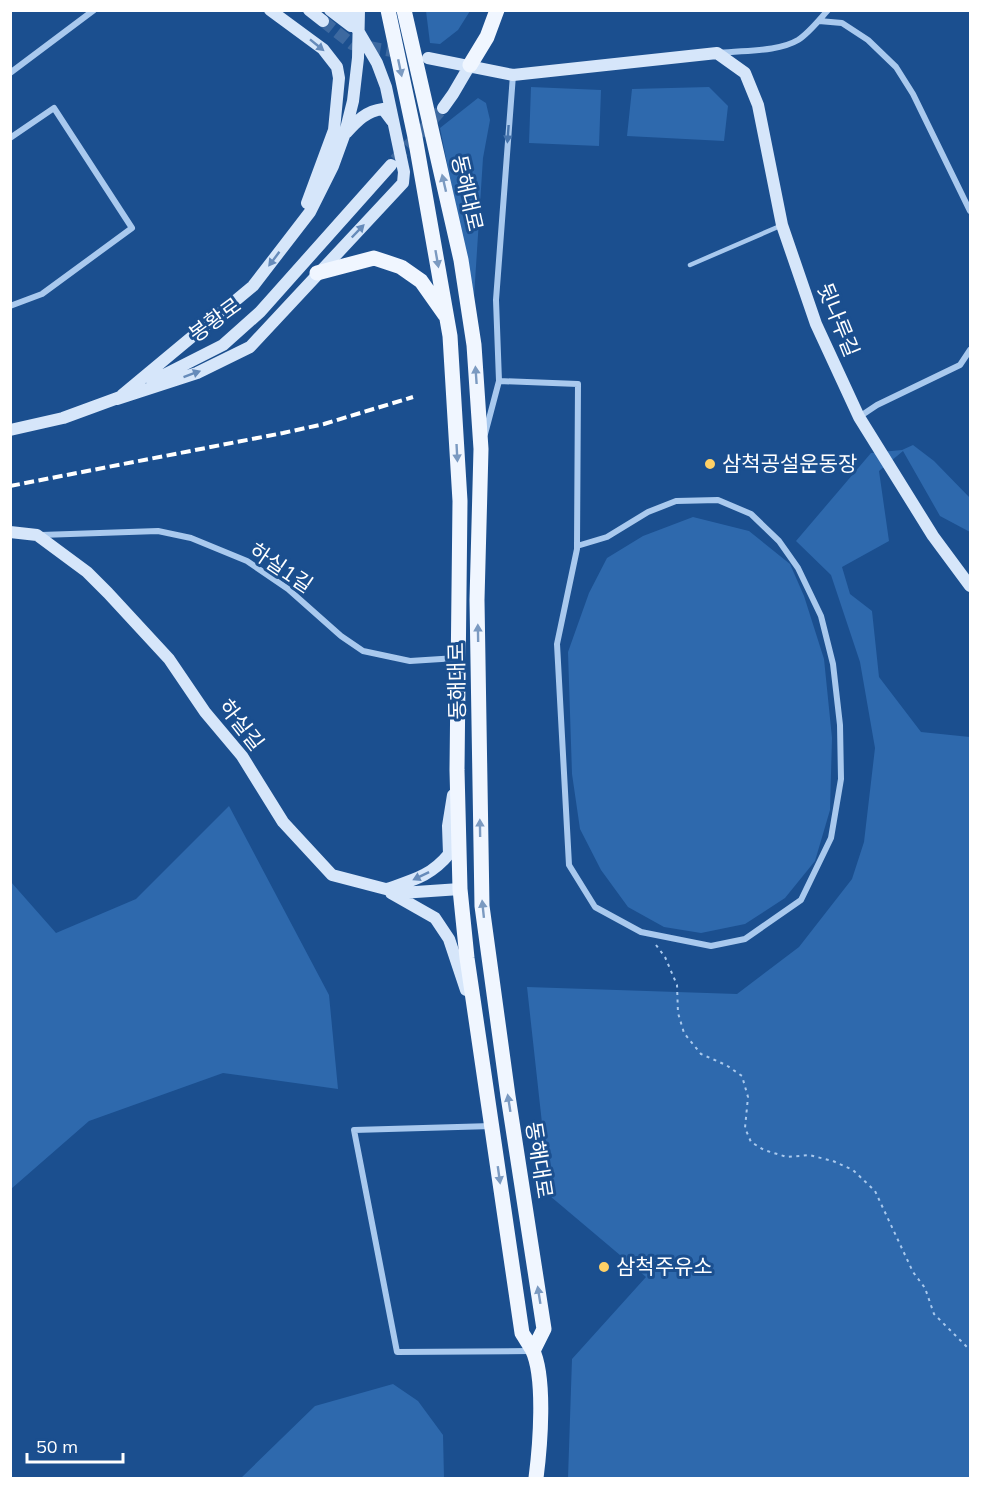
<svg xmlns="http://www.w3.org/2000/svg" width="981" height="1489" font-family="Mulish,'Noto Sans KR',sans-serif">
	<rect width="100%" height="100%" fill="#1b4f8f"/>
	<path fill="#2e69ad" d="M 426,11 L 426,10 L 470,11 L 458,30 L 440,44 L 430,43 Z
		M 531,87 L 601,90 L 599,146 L 529,143 Z
		M 709,87 L 728,106 L 724,141 L 627,136 L 632,89 Z
		M 478,98 L 486,103 L 490,120 L 483,158 L 474,297 L 440,128 Z
		M 913,445 L 934,461 L 970,498 L 970,532 L 940,516 L 903,451 L 879,471 L 889,541 L 842,567 L 850,594 L 872,611 L 879,677 L 921,732 L 970,737 L 970,1478 L 568,1478 L 572,1359 L 646,1277 L 550,1196 L 527,987 L 737,994 L 799,947 L 852,879 L 864,842 L 875,748 L 860,662 L 831,575 L 796,541 L 871,453 L 902,450 Z
		M 693,517 L 749,531 L 790,564 L 804,596 L 824,659 L 832,738 L 830,810 L 815,861 L 785,898 L 745,924 L 701,933 L 664,927 L 628,907 L 601,870 L 580,829 L 572,774 L 568,652 L 589,593 L 607,558 L 643,536 Z
		M 229,806 L 329,995 L 338,1089 L 223,1073 L 89,1121 L 11,1189 L 11,882 L 56,933 L 136,899 Z
		M 393,1384 L 418,1401 L 443,1435 L 444,1478 L 241,1478 L 315,1406 Z"/>
	<g fill="none" stroke-linecap="round" stroke-linejoin="round">
		<path stroke="#3d69a0" stroke-width="12" stroke-dasharray="12 6" stroke-linecap="butt" d="M 323,21 L 352,44 L 403,53
			M 395,160 L 443,108"/>
		<path stroke="#a9c9ee" stroke-width="2" stroke-dasharray="3 4.5" stroke-linecap="butt" d="M 656,945 L 665,957 L 677,985 L 678,1013 L 684,1033 L 701,1054 L 726,1065 L 742,1076 L 748,1097 L 745,1128 L 751,1142 L 764,1150 L 787,1157 L 809,1155 L 833,1161 L 853,1170 L 875,1191 L 913,1272 L 925,1288 L 934,1314 L 970,1350"/>
		<path stroke="#a9c9ee" stroke-width="4.5" d="M 690,265 L 780,226"/>
		<path stroke="#a9c9ee" stroke-width="6" d="M 819,21 L 842,23 L 868,40 L 896,67 L 913,94 L 970,211
			M 720,53 C 743,50 778,52 798,40 C 809,33 819,20 828,10
			M 10,73 L 94,10
			M 10,138 L 54,108 L 132,228 L 42,294 L 10,306
			M 499,381 L 496,300 L 513,75
			M 859,417 L 877,405 L 960,365 L 970,350
			M 485,434 L 499,381 L 578,384 L 577,546 L 577,549 L 557,644 L 569,865 L 595,907 L 641,932 L 711,946 L 745,939 L 801,900 L 831,838 L 841,779 L 840,725 L 833,664 L 821,616 L 798,568 L 779,541 L 751,514 L 718,500 L 676,501 L 648,512 L 607,537 L 577,546
			M 41,535 L 158,531 L 191,538 L 247,561 L 288,589 L 341,636 L 363,651 L 410,661 L 457,658
			M 492,1126 L 354,1130 L 397,1352 L 530,1351"/>
		<path stroke="#d6e6fa" stroke-width="12" d="M 270,10 L 323,49 L 337,67 L 339,78 L 334,130 L 307,203
			M 309,10 L 323,21
			M 330,10 L 351,26
			M 428,58 L 513,75 L 717,53 L 745,73 L 758,105 L 782,225 L 816,324 L 859,417 L 933,536 L 970,586
			M 443,108 L 453,94 L 470,65
			M 346,133 C 357,121 366,111 383,109 L 392,121
			M 152,381 L 223,345 L 260,312 L 391,165
			M 122,395 L 253,286 L 310,212 L 333,166 L 345,133 L 353,101 L 358,58 L 359,10
			M 117,399 L 197,373 L 250,347 L 403,183 L 404,172 L 386,87 L 377,63 L 346,10
			M 10,430 L 63,418 L 123,396
			M 10,532 L 37,535 L 87,572 L 108,593 L 169,659 L 205,712 L 242,756 L 283,822 L 332,875 L 401,893 L 460,889
			M 387,889 C 413,880 431,876 449,854 L 448,826 L 453,795
			M 391,893 L 435,918 L 449,939 L 466,990"/>
		<path stroke="#f0f6ff" stroke-width="15" d="M 388,10 L 415,137 L 450,336 L 460,501 L 457,770 L 460,889 L 467,958 L 522,1333 C 525,1338 529,1344 532,1349 C 546,1377 540,1447 536,1478
			M 404,10 L 461,260 L 474,345 L 481,449 L 477,600 L 482,906 L 508,1096 L 544,1329 L 533,1351
			M 470,65 L 487,37 L 497,10
			M 317,273 L 374,258 L 401,267 L 421,281 L 445,315"/>
		<path stroke="#fff" stroke-width="4" stroke-dasharray="10 4.5" stroke-linecap="butt" d="M 10,486 L 283,433 L 324,424 L 413,397"/>
	</g>
	<defs><path id="oneway-solid" d="M-6-.8H1V-3.2L6.5 0L1 3.2V.8H-6Z" transform="scale(1.5)"/></defs>
	<g fill="#668bba">
		<use href="#oneway-solid" transform="translate(317 45) rotate(39)"/>
		<use href="#oneway-solid" transform="translate(358 231) rotate(-46)"/>
		<use href="#oneway-solid" transform="translate(274 259) rotate(127)"/>
		<use href="#oneway-solid" transform="translate(192 374) rotate(-20)"/>
		<use href="#oneway-solid" transform="translate(421 876) rotate(154)"/>
	</g>
	<g fill="#7b9ac1">
		<use href="#oneway-solid" transform="translate(400 68) rotate(78)"/>
		<use href="#oneway-solid" transform="translate(444 183) rotate(-103)"/>
		<use href="#oneway-solid" transform="translate(437 259) rotate(80)"/>
		<use href="#oneway-solid" transform="translate(476 375) rotate(-94)"/>
		<use href="#oneway-solid" transform="translate(457 453) rotate(87)"/>
		<use href="#oneway-solid" transform="translate(478 633) rotate(-91)"/>
		<use href="#oneway-solid" transform="translate(480 828) rotate(-91)"/>
		<use href="#oneway-solid" transform="translate(483 909) rotate(-96)"/>
		<use href="#oneway-solid" transform="translate(509 1103) rotate(-99)"/>
		<use href="#oneway-solid" transform="translate(499 1175) rotate(82)"/>
		<use href="#oneway-solid" transform="translate(539 1295) rotate(-99)"/>
	</g>
	<use fill="#4674ac" href="#oneway-solid" transform="translate(508 134) rotate(94)"/>
	<g fill="#ffd166" stroke="#1b4f8f" stroke-width="2">
		<circle cx="710" cy="464" r="6"/>
		<circle cx="604" cy="1267" r="6"/>
	</g>
	<g text-anchor="middle" stroke-width="6" stroke-linejoin="round" paint-order="stroke">
		<g font-size="21" fill="#fff" stroke="#1b4f8f">
			<text transform="translate(467 193) rotate(77)" y="7">동해대로</text>
			<text transform="translate(215 320) rotate(-36)" y="7">봉황로</text>
			<text transform="translate(838 320) rotate(68)" y="7">뒷나루길</text>
			<text transform="translate(281 568) rotate(34)" y="7">하실1길</text>
			<text transform="translate(457 681) rotate(-91)" y="7">동해대로</text>
			<text transform="translate(241 725) rotate(52)" y="7">하실길</text>
			<text transform="translate(539 1160) rotate(81)" y="7">동해대로</text>
		</g>
		<g font-size="21" fill="#fff" stroke="#1b4f8f" text-anchor="start">
			<text x="722" y="471">삼척공설운동장</text>
			<text x="616" y="1274">삼척주유소</text>
		</g>
	</g>
	<rect width="981" height="1489" fill="none" stroke="#ffffff" stroke-width="24"/>
	<path d="M27 1453v9h96v-9" fill="none" stroke="#ffffff" stroke-width="3"/>
	<text x="36" y="1453" font-size="18" fill="#ffffff" stroke="#1b4f8f" stroke-width="4.5" paint-order="stroke">50 m</text>
</svg>
